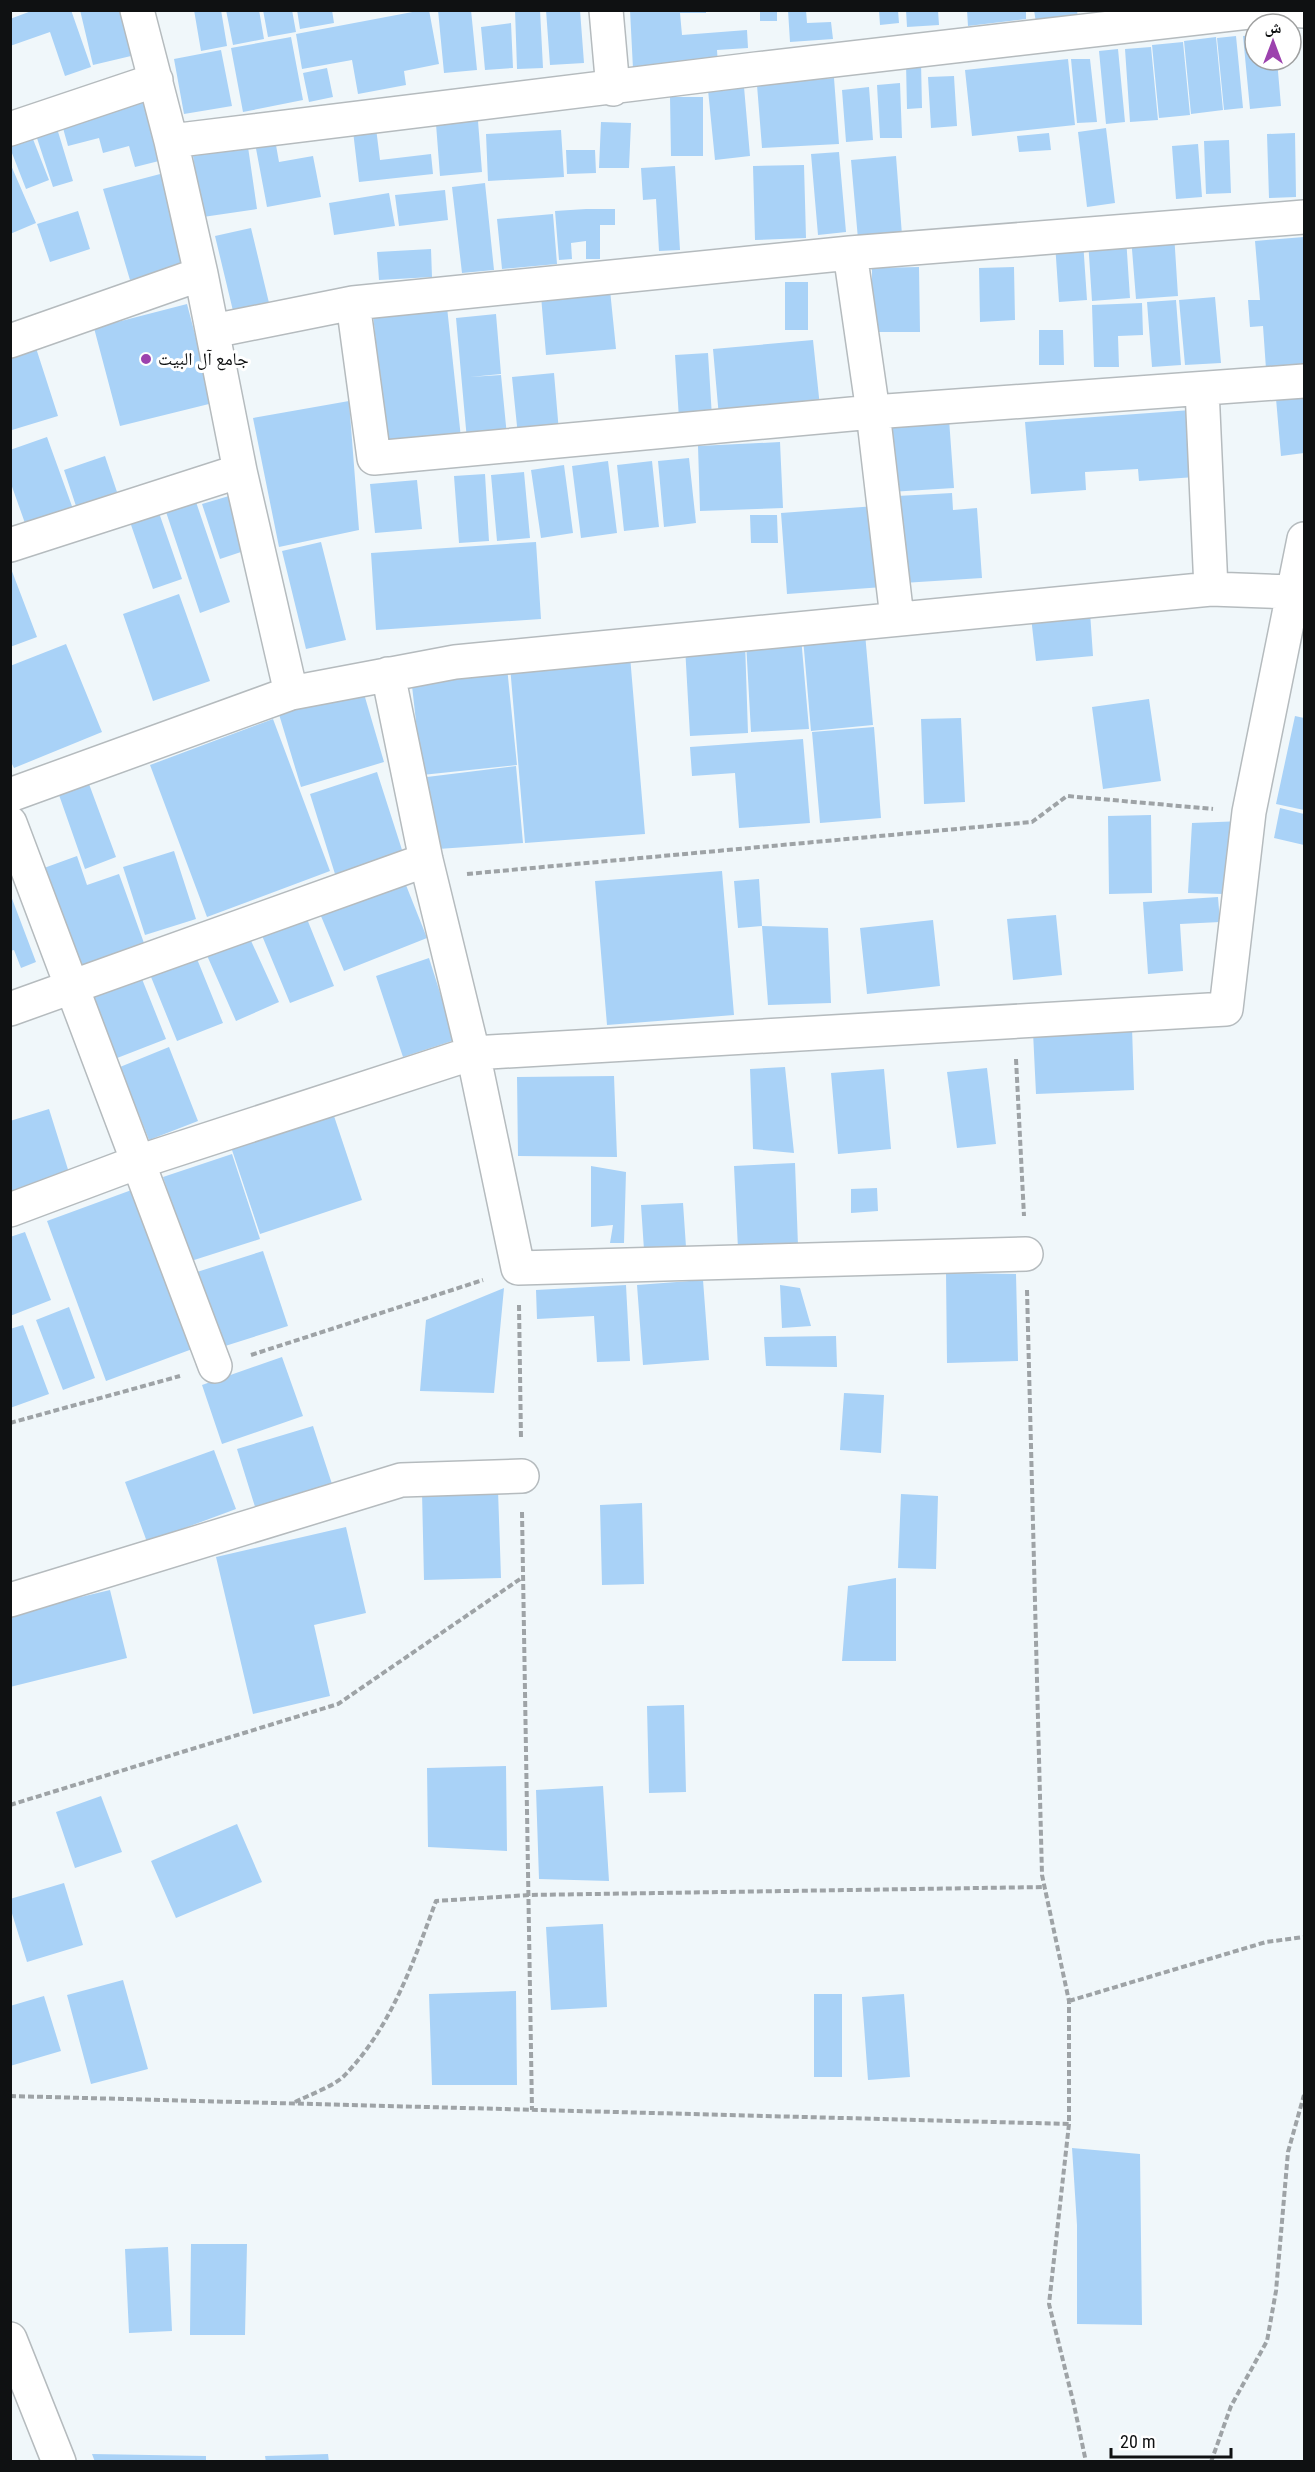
<svg xmlns="http://www.w3.org/2000/svg" width="1315" height="2472" font-family="'Roboto Condensed','Noto Naskh Arabic',sans-serif">
	<rect width="100%" height="100%" fill="#f0f7fa"/>
	<path fill="#a9d2f7" d="M 34,10 L 71,10 L 91,67 L 65,76 L 50,32 L 10,46 L 10,19 Z
		M 80,10 L 120,10 L 131,56 L 93,65 Z
		M 194,10 L 221,10 L 227,46 L 201,51 Z
		M 226,10 L 259,10 L 264,39 L 233,45 Z
		M 263,10 L 292,10 L 296,32 L 268,37 Z
		M 297,10 L 332,10 L 334,23 L 300,29 Z
		M 423,10 L 429,10 L 439,64 L 404,71 L 406,85 L 358,94 L 352,60 L 302,69 L 296,34 Z
		M 438,10 L 471,10 L 477,70 L 444,73 Z
		M 515,10 L 540,10 L 543,68 L 517,69 Z
		M 546,10 L 580,10 L 584,63 L 550,65 Z
		M 630,10 L 706,10 L 706,13 L 680,13 L 682,35 L 747,30 L 748,48 L 717,50 L 718,65 L 633,69 Z
		M 760,10 L 777,10 L 777,21 L 760,21 Z
		M 788,10 L 806,10 L 807,23 L 831,22 L 833,39 L 790,42 Z
		M 879,10 L 898,10 L 899,23 L 880,25 Z
		M 906,10 L 938,10 L 939,25 L 907,27 Z
		M 967,10 L 1026,10 L 1026,19 L 968,26 Z
		M 1034,10 L 1077,10 L 1078,19 L 1036,23 Z
		M 511,23 L 513,68 L 485,70 L 481,27 Z
		M 1255,35 L 1255,60 L 1277,60 L 1281,106 L 1250,109 L 1243,36 Z
		M 1236,36 L 1243,108 L 1224,110 L 1217,38 Z
		M 291,37 L 303,100 L 243,112 L 231,48 Z
		M 1216,37 L 1223,110 L 1191,114 L 1184,41 Z
		M 1183,42 L 1190,115 L 1159,118 L 1152,45 Z
		M 1151,47 L 1158,120 L 1130,122 L 1125,49 Z
		M 1118,49 L 1125,122 L 1106,124 L 1099,51 Z
		M 221,50 L 232,106 L 184,114 L 174,59 Z
		M 1068,59 L 1075,125 L 972,136 L 965,70 Z
		M 1071,59 L 1090,59 L 1097,122 L 1077,123 Z
		M 921,62 L 922,108 L 907,109 L 906,63 Z
		M 327,68 L 333,97 L 309,102 L 303,73 Z
		M 954,76 L 957,126 L 931,128 L 928,77 Z
		M 834,78 L 839,144 L 762,148 L 757,85 Z
		M 900,83 L 902,138 L 880,138 L 877,85 Z
		M 744,87 L 750,156 L 715,160 L 708,90 Z
		M 869,87 L 873,140 L 846,142 L 842,90 Z
		M 147,97 L 163,160 L 135,167 L 129,146 L 103,153 L 99,138 L 68,146 L 61,121 Z
		M 670,97 L 703,97 L 703,156 L 671,156 Z
		M 478,121 L 482,172 L 440,176 L 436,124 Z
		M 601,122 L 631,123 L 629,168 L 599,168 Z
		M 56,125 L 73,181 L 53,187 L 35,132 Z
		M 376,128 L 380,160 L 431,154 L 433,174 L 359,182 L 353,131 Z
		M 1106,128 L 1115,203 L 1087,207 L 1078,132 Z
		M 561,130 L 564,177 L 488,181 L 486,134 Z
		M 1049,133 L 1051,150 L 1019,152 L 1017,136 Z
		M 1295,133 L 1296,197 L 1269,198 L 1267,134 Z
		M 31,134 L 49,180 L 26,189 L 10,148 L 10,141 Z
		M 274,134 L 279,162 L 313,156 L 321,197 L 267,207 L 254,138 Z
		M 1229,140 L 1231,193 L 1206,194 L 1204,141 Z
		M 1198,144 L 1202,197 L 1176,199 L 1172,146 Z
		M 248,147 L 257,209 L 203,217 L 193,156 Z
		M 566,150 L 595,150 L 596,173 L 567,174 Z
		M 839,152 L 846,232 L 818,235 L 811,154 Z
		M 896,156 L 902,235 L 858,239 L 851,160 Z
		M 10,163 L 36,223 L 10,234 Z
		M 804,165 L 806,238 L 755,240 L 753,166 Z
		M 675,166 L 680,250 L 659,251 L 656,199 L 643,200 L 641,168 Z
		M 164,173 L 186,268 L 130,280 L 103,189 Z
		M 485,183 L 494,270 L 462,273 L 452,187 Z
		M 445,190 L 448,220 L 399,226 L 395,195 Z
		M 389,193 L 395,226 L 334,235 L 329,203 Z
		M 586,209 L 615,209 L 615,225 L 600,225 L 600,259 L 586,259 L 586,241 L 571,243 L 572,259 L 559,260 L 555,211 Z
		M 78,211 L 90,249 L 50,262 L 37,224 Z
		M 553,214 L 557,264 L 502,269 L 497,219 Z
		M 251,228 L 270,307 L 234,315 L 215,236 Z
		M 1174,233 L 1178,296 L 1136,299 L 1131,237 Z
		M 1126,237 L 1130,298 L 1092,301 L 1088,240 Z
		M 1304,237 L 1304,365 L 1266,369 L 1263,326 L 1250,327 L 1248,300 L 1260,300 L 1255,241 Z
		M 1083,241 L 1087,300 L 1059,302 L 1055,243 Z
		M 431,249 L 432,277 L 379,280 L 377,252 Z
		M 919,267 L 920,332 L 872,332 L 872,268 Z
		M 1014,267 L 1015,320 L 980,322 L 979,268 Z
		M 785,282 L 808,282 L 808,330 L 785,330 Z
		M 610,290 L 616,349 L 546,355 L 541,296 Z
		M 1215,297 L 1221,363 L 1185,365 L 1179,300 Z
		M 1176,300 L 1181,365 L 1152,367 L 1147,302 Z
		M 1142,303 L 1143,335 L 1118,336 L 1119,367 L 1094,367 L 1092,305 Z
		M 187,304 L 213,403 L 120,426 L 94,328 Z
		M 447,307 L 461,438 L 387,446 L 373,315 Z
		M 496,314 L 501,374 L 470,377 L 501,375 L 507,436 L 467,440 L 456,318 Z
		M 1039,330 L 1063,330 L 1064,365 L 1039,365 Z
		M 813,340 L 820,407 L 719,417 L 713,349 Z
		M 36,348 L 58,416 L 12,430 L 10,425 L 10,356 Z
		M 708,353 L 712,417 L 679,419 L 675,355 Z
		M 554,373 L 559,432 L 518,436 L 512,377 Z
		M 1304,386 L 1304,453 L 1281,456 L 1275,387 Z
		M 349,401 L 359,530 L 279,547 L 253,418 Z
		M 1191,410 L 1195,477 L 1139,481 L 1138,469 L 1085,472 L 1086,490 L 1031,494 L 1025,422 Z
		M 949,419 L 954,488 L 890,492 L 884,424 Z
		M 47,437 L 73,509 L 26,526 L 10,481 L 10,450 Z
		M 780,442 L 783,508 L 700,511 L 698,446 Z
		M 105,456 L 117,492 L 76,506 L 64,470 Z
		M 689,458 L 696,523 L 664,527 L 658,461 Z
		M 608,461 L 617,533 L 581,538 L 572,466 Z
		M 652,461 L 659,527 L 624,531 L 617,465 Z
		M 564,465 L 573,533 L 541,538 L 531,470 Z
		M 524,472 L 530,538 L 497,541 L 491,475 Z
		M 485,474 L 489,541 L 459,543 L 454,476 Z
		M 417,480 L 422,529 L 375,533 L 370,484 Z
		M 952,493 L 953,510 L 977,508 L 982,578 L 903,583 L 897,496 Z
		M 229,496 L 241,552 L 220,559 L 202,504 Z
		M 195,499 L 230,602 L 200,613 L 165,509 Z
		M 876,506 L 883,587 L 787,594 L 781,513 Z
		M 158,510 L 182,579 L 153,589 L 129,519 Z
		M 750,515 L 777,515 L 778,543 L 751,543 Z
		M 321,542 L 346,640 L 306,649 L 282,551 Z
		M 536,542 L 541,619 L 376,630 L 371,553 Z
		M 10,566 L 37,637 L 10,647 Z
		M 179,594 L 210,681 L 153,701 L 123,614 Z
		M 1090,612 L 1093,656 L 1036,661 L 1031,617 Z
		M 865,633 L 873,725 L 811,731 L 803,638 Z
		M 801,637 L 809,729 L 751,732 L 746,642 Z
		M 745,642 L 748,733 L 690,736 L 685,646 Z
		M 66,644 L 102,732 L 14,768 L 10,760 L 10,666 Z
		M 630,656 L 645,834 L 525,843 L 510,666 Z
		M 507,667 L 517,765 L 422,775 L 411,677 Z
		M 362,687 L 384,762 L 301,787 L 278,711 Z
		M 1149,699 L 1161,781 L 1103,789 L 1092,707 Z
		M 1295,716 L 1304,718 L 1304,810 L 1276,804 Z
		M 961,718 L 965,802 L 924,804 L 921,719 Z
		M 273,719 L 330,871 L 207,917 L 150,765 Z
		M 874,727 L 881,818 L 820,823 L 812,732 Z
		M 803,739 L 810,823 L 739,828 L 735,773 L 692,776 L 690,747 Z
		M 516,766 L 523,843 L 438,849 L 427,777 Z
		M 377,772 L 403,853 L 335,874 L 310,794 Z
		M 89,784 L 116,857 L 85,869 L 59,795 Z
		M 1280,808 L 1304,814 L 1304,845 L 1274,838 Z
		M 1151,815 L 1152,893 L 1109,894 L 1108,816 Z
		M 1243,821 L 1224,894 L 1188,893 L 1192,823 Z
		M 174,851 L 196,919 L 145,935 L 123,867 Z
		M 77,856 L 87,885 L 119,874 L 144,943 L 80,967 L 44,868 Z
		M 722,871 L 734,1015 L 607,1025 L 595,881 Z
		M 402,875 L 427,938 L 344,971 L 318,909 Z
		M 759,879 L 762,926 L 828,928 L 831,1003 L 768,1005 L 762,926 L 738,928 L 734,881 Z
		M 11,896 L 36,962 L 21,968 L 14,950 L 10,951 Z
		M 1218,897 L 1220,922 L 1180,924 L 1183,971 L 1148,974 L 1143,902 Z
		M 303,909 L 334,986 L 290,1003 L 258,926 Z
		M 1056,915 L 1062,975 L 1013,980 L 1007,919 Z
		M 933,920 L 940,986 L 867,994 L 860,928 Z
		M 247,932 L 279,1002 L 236,1021 L 205,951 Z
		M 195,954 L 223,1023 L 177,1041 L 149,972 Z
		M 429,958 L 455,1040 L 403,1057 L 376,976 Z
		M 140,974 L 166,1039 L 112,1060 L 86,995 Z
		M 1132,1027 L 1134,1090 L 1036,1094 L 1033,1032 Z
		M 169,1047 L 198,1121 L 149,1140 L 120,1067 Z
		M 785,1067 L 794,1153 L 753,1149 L 750,1069 Z
		M 987,1068 L 996,1144 L 957,1148 L 947,1072 Z
		M 884,1069 L 891,1149 L 838,1154 L 831,1073 Z
		M 614,1076 L 617,1157 L 518,1156 L 517,1077 Z
		M 49,1109 L 71,1179 L 13,1197 L 10,1189 L 10,1121 Z
		M 333,1113 L 362,1200 L 260,1234 L 231,1147 Z
		M 232,1154 L 260,1239 L 191,1261 L 163,1177 Z
		M 795,1163 L 798,1246 L 738,1249 L 734,1166 Z
		M 591,1166 L 626,1172 L 624,1243 L 610,1243 L 613,1225 L 591,1227 Z
		M 137,1188 L 195,1348 L 106,1381 L 47,1221 Z
		M 877,1188 L 878,1211 L 851,1213 L 851,1189 Z
		M 683,1203 L 686,1247 L 644,1250 L 641,1205 Z
		M 25,1232 L 51,1300 L 10,1316 L 10,1237 Z
		M 263,1251 L 288,1326 L 222,1347 L 197,1272 Z
		M 946,1273 L 1016,1274 L 1018,1361 L 947,1363 Z
		M 703,1280 L 709,1360 L 643,1365 L 637,1285 Z
		M 626,1285 L 630,1361 L 597,1362 L 594,1316 L 537,1319 L 536,1290 Z
		M 780,1285 L 800,1288 L 811,1326 L 782,1328 Z
		M 504,1288 L 494,1393 L 420,1391 L 426,1320 Z
		M 69,1307 L 95,1378 L 63,1390 L 36,1320 Z
		M 23,1325 L 49,1394 L 10,1408 L 10,1329 Z
		M 836,1336 L 837,1367 L 766,1366 L 764,1337 Z
		M 282,1357 L 303,1416 L 222,1444 L 202,1385 Z
		M 844,1393 L 884,1395 L 881,1453 L 840,1450 Z
		M 313,1426 L 333,1487 L 256,1510 L 237,1449 Z
		M 214,1450 L 236,1509 L 147,1542 L 125,1482 Z
		M 498,1490 L 501,1578 L 424,1580 L 422,1492 Z
		M 901,1494 L 938,1496 L 936,1569 L 898,1568 Z
		M 642,1503 L 644,1584 L 602,1585 L 600,1505 Z
		M 346,1527 L 366,1613 L 314,1625 L 330,1696 L 253,1714 L 216,1557 Z
		M 896,1578 L 896,1661 L 842,1661 L 848,1586 Z
		M 110,1590 L 127,1658 L 10,1687 L 10,1614 Z
		M 684,1705 L 686,1792 L 649,1793 L 647,1706 Z
		M 506,1766 L 507,1851 L 428,1847 L 427,1768 Z
		M 603,1786 L 609,1881 L 539,1879 L 536,1790 Z
		M 101,1796 L 122,1852 L 75,1868 L 56,1812 Z
		M 237,1824 L 262,1882 L 176,1918 L 151,1861 Z
		M 64,1883 L 83,1945 L 27,1962 L 10,1907 L 10,1899 Z
		M 603,1924 L 607,2007 L 551,2010 L 546,1927 Z
		M 123,1980 L 148,2069 L 91,2084 L 67,1995 Z
		M 516,1991 L 517,2085 L 432,2085 L 429,1994 Z
		M 814,1994 L 842,1994 L 842,2077 L 814,2077 Z
		M 904,1994 L 910,2077 L 868,2080 L 862,1997 Z
		M 44,1996 L 61,2051 L 10,2066 L 10,2006 Z
		M 1072,2148 L 1140,2154 L 1142,2325 L 1077,2324 L 1077,2225 Z
		M 191,2244 L 247,2244 L 245,2335 L 190,2335 Z
		M 168,2247 L 172,2331 L 129,2333 L 125,2249 Z
		M 92,2454 L 206,2456 L 206,2462 L 95,2462 Z
		M 328,2454 L 329,2462 L 266,2462 L 265,2456 Z"/>
	<g fill="none" stroke-linecap="round" stroke-linejoin="round">
		<g stroke="#b5bbbe" stroke-width="36">
			<path id="street" d="M 137,10 L 171,141 L 201,274 L 240,471 L 291,693
				M 606,10 L 613,89
				M 1291,10 L 1304,11
				M 10,129 L 156,80
				M 171,141 L 756,69 L 1266,10
				M 850,253 L 873,412 L 897,618
				M 353,303 L 374,458 L 873,412 L 1304,381
				M 213,331 L 353,303 L 850,253 L 1304,217
				M 10,341 L 201,274
				M 1202,389 L 1211,589
				M 10,545 L 240,471
				M 388,674 L 426,860 L 473,1053 L 518,1268 L 1026,1254
				M 10,795 L 291,693 L 455,662 L 1211,589 L 1292,592
				M 10,823 L 215,1366
				M 10,1009 L 426,860
				M 10,1210 L 138,1162 L 473,1053 L 1226,1009 L 1249,812 L 1304,539
				M 10,1600 L 401,1480 L 522,1476"/>
		</g>
		<g stroke="#b5bbbe" stroke-width="36">
			<path id="secondary" d="M 10,2339 L 59,2462"/>
		</g>
		<path stroke="#9ea3a6" stroke-width="4" stroke-dasharray="6 3" stroke-linecap="butt" d="M 467,874 L 1032,822 L 1067,796 L 1213,809
			M 1016,1059 L 1024,1216
			M 1027,1290 L 1042,1875 L 1069,2001 L 1069,2124 L 1049,2304 L 1074,2405 L 1086,2462
			M 519,1305 L 521,1439
			M 251,1355 L 483,1280
			M 10,1423 L 180,1376
			M 522,1512 L 532,2110
			M 10,1805 L 338,1704 L 523,1577
			M 1069,2001 L 1266,1942 L 1304,1937
			M 10,2096 L 1069,2124
			M 295,2102 C 309,2095 334,2086 344,2076 C 391,2028 413,1963 436,1901 L 529,1895 L 1044,1887
			M 1211,2462 L 1231,2406 L 1267,2341 L 1276,2291 L 1288,2152 L 1304,2095"/>
		<use href="#street" stroke="#fff" stroke-width="33"/>
		<use href="#secondary" stroke="#fff" stroke-width="33"/>
	</g>
	<circle fill="#9c42ae" stroke="#fff" stroke-width="2" cx="146" cy="359" r="6"/>
	<g text-anchor="middle" stroke-width="6" stroke-linejoin="round" paint-order="stroke">
		<g font-size="18" fill="#0f1112" stroke="#fff" text-anchor="start">
			<text x="158" y="365">جامع آل البيت</text>
		</g>
	</g>
	<rect width="1315" height="2472" fill="none" stroke="#0f1112" stroke-width="24"/>
	<g transform="translate(1273 42)"><circle r="28" fill="#ffffff" stroke="#9fa0a0" stroke-width="1.5"/>
	<path d="M0-4.5L10 22L0 15L-10 22Z" fill="#9c42ae"/>
	<text y="-9" font-size="16" font-weight="bold" text-anchor="middle" fill="#0f1112">ش</text>
	</g>
	<path d="M1111 2448v9h120v-9" fill="none" stroke="#0f1112" stroke-width="3"/>
	<text x="1120" y="2448" font-size="18" fill="#0f1112" stroke="#ffffff" stroke-width="4.5" paint-order="stroke">20 m</text>
</svg>
